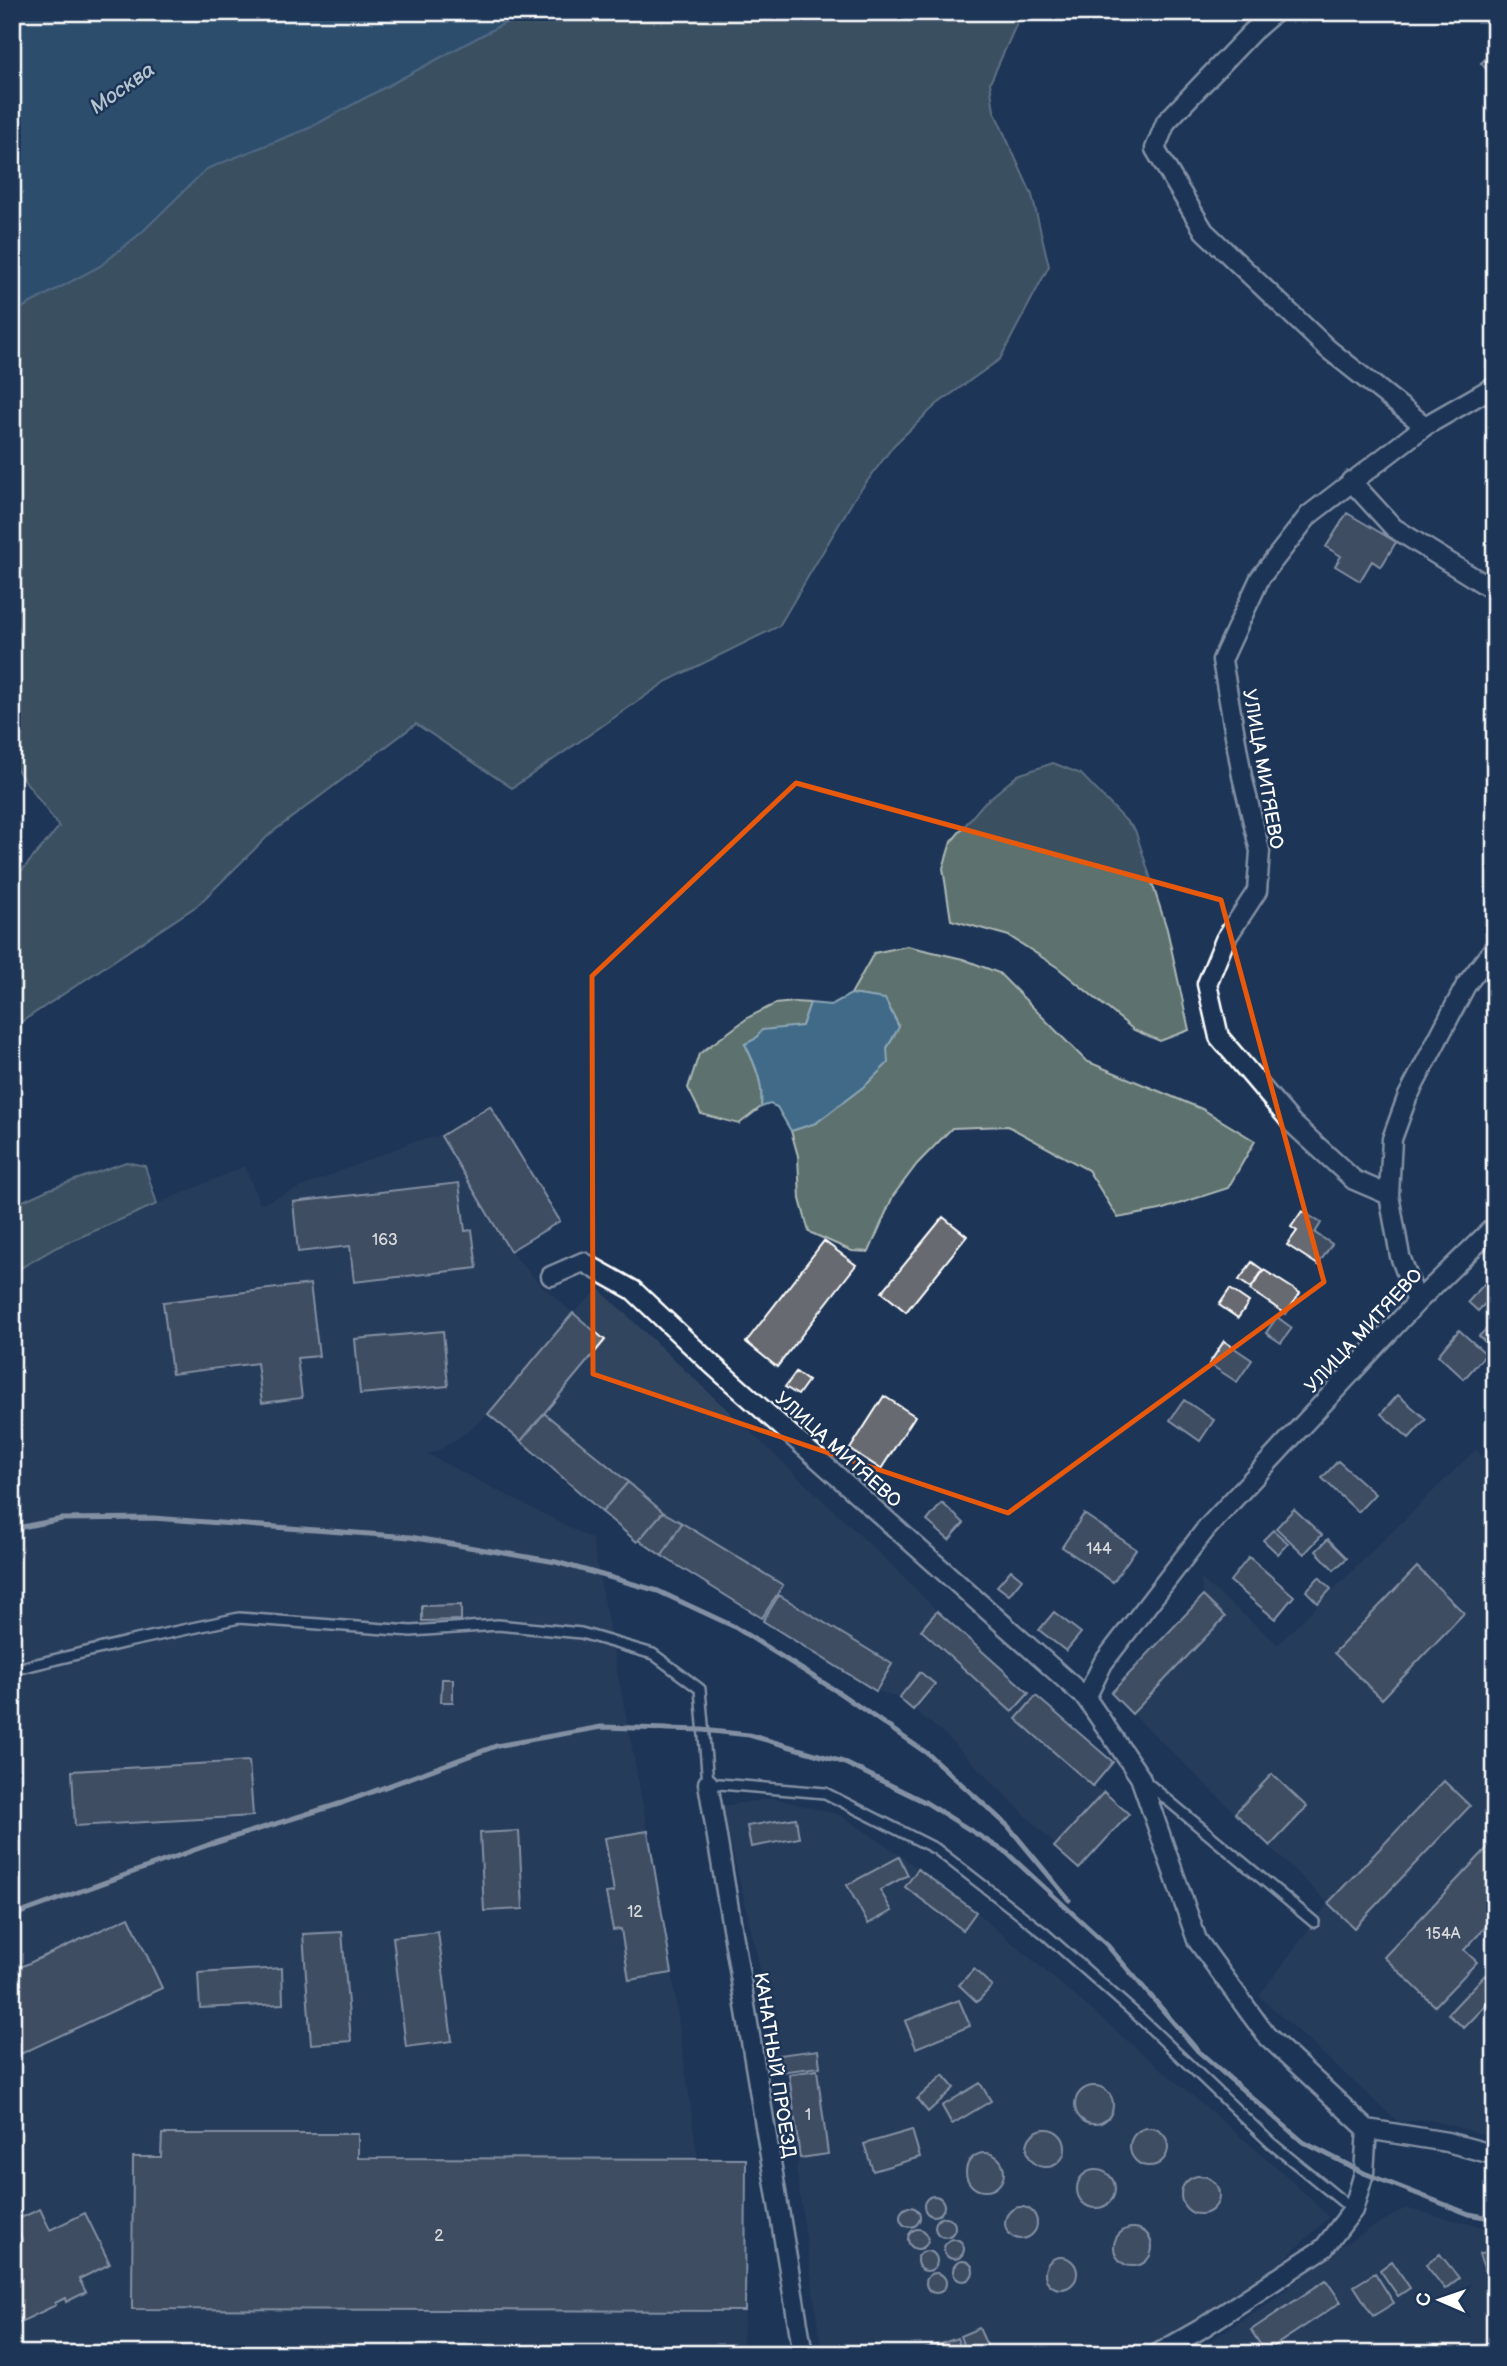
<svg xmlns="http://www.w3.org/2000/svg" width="1507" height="2366" font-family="'Balsamiq Sans',sans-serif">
	<rect width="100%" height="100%" fill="#1d3557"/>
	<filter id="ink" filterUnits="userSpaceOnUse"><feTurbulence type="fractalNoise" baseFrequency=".0143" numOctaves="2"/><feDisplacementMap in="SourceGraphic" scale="14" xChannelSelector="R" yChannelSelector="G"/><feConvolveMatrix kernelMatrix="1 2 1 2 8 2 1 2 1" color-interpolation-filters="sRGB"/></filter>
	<g filter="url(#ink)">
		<path fill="#33455f" d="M 441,1136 L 510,1251 L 541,1285 L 573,1313 L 599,1289 L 898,1571 L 937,1611 L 1029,1693 L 1036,1696 L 1113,1762 L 1093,1786 L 1104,1792 L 1129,1814 L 1079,1869 L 942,1732 L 899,1698 L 876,1691 L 763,1621 L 762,1618 L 639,1540 L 637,1542 L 488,1414 L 469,1431 L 436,1452 L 427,1454 L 592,1539 L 648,1831 L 672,1973 L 698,2160 L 746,2159 L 745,2311 L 742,2354 L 12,2354 L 12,1273 L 57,1247 L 245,1166 L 260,1204 L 412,1142 Z
			M 1476,1449 L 1495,1469 L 1495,2138 L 1430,2120 L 1398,2122 L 1259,1996 L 1328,1903 L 1111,1693 L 1203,1596 L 1200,1578 L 1278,1644 Z
			M 773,1798 L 840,1815 L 889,1847 L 976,1912 L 1280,2170 L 1329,2217 L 1270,2273 L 1136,2354 L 822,2354 L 796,2168 L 800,2158 L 789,2074 L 772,2073 L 770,2056 L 777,2055 L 769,2007 L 722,1806 Z
			M 1405,2208 L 1495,2230 L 1495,2354 L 1189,2354 L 1272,2301 L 1343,2245 Z"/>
		<path fill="#5d726e" stroke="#aeb8b6" stroke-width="2" d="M 525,12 L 1022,12 L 990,83 L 994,111 L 1032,195 L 1049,266 L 1000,359 L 936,405 L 894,445 L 854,499 L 779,626 L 667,681 L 512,788 L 416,724 L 270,834 L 198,905 L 12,1028 L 12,882 L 59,827 L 12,763 L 12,313 L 100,266 L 143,231 L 206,169 L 309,128 Z
			M 1053,763 L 1081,774 L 1135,830 L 1167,929 L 1189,1030 L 1160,1041 L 1134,1030 L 1057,967 L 1009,936 L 951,920 L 943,868 L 951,842 L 983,804 L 1018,775 Z
			M 907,946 L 963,959 L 999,973 L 1086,1061 L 1202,1109 L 1255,1141 L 1228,1188 L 1160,1210 L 1118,1218 L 1088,1170 L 1008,1126 L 952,1128 L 917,1164 L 893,1196 L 869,1252 L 852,1251 L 809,1232 L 800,1199 L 798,1156 L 791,1131 L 816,1122 L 887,1048 L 899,1026 L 885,1000 L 851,994 L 874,953 Z
			M 794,1002 L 810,1003 L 802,1026 L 786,1029 L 745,1044 C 755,1064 764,1084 761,1107 L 739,1124 L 701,1114 L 688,1088 L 699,1054 L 749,1017 L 775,1004 Z
			M 1495,1150 L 1495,1196 L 1487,1194 L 1486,1160 Z
			M 126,1162 L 145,1166 L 157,1204 L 57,1247 L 12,1273 L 12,1206 L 47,1190 Z"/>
		<path fill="#406b87" stroke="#8ca6b7" stroke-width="2" d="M 12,12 L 525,12 L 309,128 L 206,169 L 143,231 L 100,266 L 12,313 Z
			M 851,994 L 885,999 L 899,1027 L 887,1048 L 888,1063 L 867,1084 L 816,1123 L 791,1131 L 777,1107 L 770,1104 L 761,1107 C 764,1084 755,1064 745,1044 L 755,1039 L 762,1030 L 802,1026 L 810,1003 L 831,1005 Z"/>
		<path fill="#676a71" stroke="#fff" stroke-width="2" d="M 1495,50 L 1495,79 L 1481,63 Z
			M 1347,513 L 1396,542 L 1381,567 L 1372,561 L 1360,581 L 1335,566 L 1341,556 L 1326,547 Z
			M 490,1106 L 560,1221 L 510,1251 L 441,1136 Z
			M 459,1183 L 465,1231 L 472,1230 L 477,1268 L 354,1282 L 350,1246 L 298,1252 L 293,1202 Z
			M 1302,1211 L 1321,1223 L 1315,1233 L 1332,1244 L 1318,1265 L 1287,1245 L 1297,1231 L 1291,1227 Z
			M 943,1217 L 967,1236 L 906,1312 L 882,1292 Z
			M 824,1241 L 856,1265 L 777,1367 L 746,1342 Z
			M 1252,1262 L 1263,1270 L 1251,1288 L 1239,1280 Z
			M 1264,1270 L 1300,1293 L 1286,1314 L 1250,1290 Z
			M 1486,1282 L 1495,1290 L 1495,1293 L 1478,1311 L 1468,1302 Z
			M 310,1284 L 319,1356 L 297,1358 L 302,1398 L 262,1403 L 257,1363 L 172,1374 L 163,1302 Z
			M 1230,1289 L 1249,1302 L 1238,1318 L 1219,1305 Z
			M 573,1313 L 605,1340 L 521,1441 L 488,1414 Z
			M 1277,1317 L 1292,1328 L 1281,1343 L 1266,1333 Z
			M 1495,1321 L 1495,1337 L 1487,1344 L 1479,1336 Z
			M 1459,1330 L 1486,1354 L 1464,1379 L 1438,1355 Z
			M 443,1331 L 448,1386 L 360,1394 L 355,1339 Z
			M 1224,1341 L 1252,1360 L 1237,1382 L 1209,1364 Z
			M 796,1372 L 808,1381 L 798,1395 L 785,1387 Z
			M 1398,1395 L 1426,1419 L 1409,1438 L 1381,1414 Z
			M 884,1396 L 915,1416 L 881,1469 L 850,1449 Z
			M 1184,1400 L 1214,1420 L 1200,1441 L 1170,1420 Z
			M 544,1413 L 628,1482 L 602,1512 L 521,1441 Z
			M 1338,1461 L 1375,1494 L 1358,1512 L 1322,1478 Z
			M 628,1482 L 663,1512 L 637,1542 L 602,1512 Z
			M 942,1503 L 964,1523 L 949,1540 L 927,1521 Z
			M 1294,1509 L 1322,1535 L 1304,1554 L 1276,1528 Z
			M 663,1512 L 682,1523 L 662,1556 L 639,1540 Z
			M 1084,1514 L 1136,1549 L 1113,1582 L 1062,1547 Z
			M 682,1523 L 783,1585 L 762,1618 L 662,1556 Z
			M 1273,1530 L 1288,1543 L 1278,1554 L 1263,1540 Z
			M 1328,1539 L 1347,1558 L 1334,1570 L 1316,1551 Z
			M 1249,1557 L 1294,1596 L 1275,1619 L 1230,1581 Z
			M 1417,1567 L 1464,1613 L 1382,1699 L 1334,1653 Z
			M 1011,1570 L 1022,1579 L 1009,1595 L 997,1586 Z
			M 1319,1577 L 1331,1589 L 1318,1603 L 1306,1591 Z
			M 779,1595 L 892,1664 L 876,1691 L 763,1621 Z
			M 1203,1596 L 1225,1617 L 1132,1714 L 1111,1693 Z
			M 461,1605 L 461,1620 L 422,1621 L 422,1606 Z
			M 937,1611 L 1029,1693 L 1012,1712 L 921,1630 Z
			M 1054,1612 L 1081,1633 L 1066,1651 L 1039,1630 Z
			M 920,1672 L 935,1684 L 913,1710 L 899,1698 Z
			M 442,1679 L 453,1679 L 453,1702 L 441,1702 Z
			M 1036,1696 L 1113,1762 L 1093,1786 L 1016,1719 Z
			M 249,1761 L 253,1816 L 75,1826 L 72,1771 Z
			M 1272,1774 L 1307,1807 L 1270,1846 L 1235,1813 Z
			M 1444,1781 L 1470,1806 L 1354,1928 L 1328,1903 Z
			M 1104,1792 L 1129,1814 L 1079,1869 L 1054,1847 Z
			M 796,1818 L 799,1838 L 751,1847 L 747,1826 Z
			M 519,1831 L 523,1909 L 484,1911 L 480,1833 Z
			M 648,1831 L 672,1973 L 629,1980 L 621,1929 L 613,1930 L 606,1893 L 614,1892 L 605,1838 Z
			M 1491,1844 L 1495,1848 L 1495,1917 L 1464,1950 L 1477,1962 L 1435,2006 L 1384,1957 Z
			M 899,1857 L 908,1875 L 880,1890 L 892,1911 L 868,1924 L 847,1885 Z
			M 918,1869 L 976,1912 L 963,1930 L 905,1887 Z
			M 129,1917 L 162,1988 L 12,2058 L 12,1971 Z
			M 342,1932 L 351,2041 L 311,2044 L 303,1934 Z
			M 438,1932 L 452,2041 L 406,2047 L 393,1937 Z
			M 282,1968 L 283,2004 L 200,2008 L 198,1973 Z
			M 974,1969 L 992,1986 L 977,2002 L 959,1985 Z
			M 1485,1975 L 1495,1985 L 1495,1996 L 1464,2028 L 1448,2014 Z
			M 959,2000 L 970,2026 L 916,2048 L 905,2021 Z
			M 818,2050 L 820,2067 L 772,2073 L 770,2056 Z
			M 817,2070 L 828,2154 L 800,2158 L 789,2074 Z
			M 943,2075 L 954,2088 L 928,2112 L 917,2099 Z
			M 980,2083 L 991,2101 L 952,2124 L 942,2106 Z
			M1075 2105a19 19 0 1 1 38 0a19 19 0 1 1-38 0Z
			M1130 2147a19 19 0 1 1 38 0a19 19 0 1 1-38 0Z
			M1027 2148a19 19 0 1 1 38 0a19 19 0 1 1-38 0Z
			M 912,2130 L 920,2157 L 873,2171 L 864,2144 Z
			M 162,2134 L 358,2134 L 358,2158 L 746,2159 L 745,2311 L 132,2309 L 133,2157 L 161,2157 Z
			M966 2172a19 19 0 1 1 38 0a19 19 0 1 1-38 0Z
			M1077 2189a19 19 0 1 1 38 0a19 19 0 1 1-38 0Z
			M1181 2195a19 19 0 1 1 38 0a19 19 0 1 1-38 0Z
			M924 2206a10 10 0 1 1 20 0a10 10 0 1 1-20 0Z
			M900 2217a10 10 0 1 1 20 0a10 10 0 1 1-20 0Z
			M1005 2223a16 16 0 1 1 32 0a16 16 0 1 1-32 0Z
			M 40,2209 L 50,2230 L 85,2213 L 110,2264 L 79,2279 L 86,2292 L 66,2302 L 65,2298 L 55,2303 L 56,2305 L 12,2326 L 12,2247 L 23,2241 L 14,2221 Z
			M935 2227a10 10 0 1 1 20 0a10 10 0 1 1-20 0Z
			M1114 2247a19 19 0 1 1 38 0a19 19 0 1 1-38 0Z
			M908 2239a10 10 0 1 1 20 0a10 10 0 1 1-20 0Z
			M944 2249a10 10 0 1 1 20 0a10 10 0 1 1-20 0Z
			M 1495,2249 L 1495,2273 L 1487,2276 L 1479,2254 Z
			M917 2261a10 10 0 1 1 20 0a10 10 0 1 1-20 0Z
			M 1440,2254 L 1459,2278 L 1445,2289 L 1426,2265 Z
			M1045 2273a16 16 0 1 1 32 0a16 16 0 1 1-32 0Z
			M 1392,2261 L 1410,2288 L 1398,2296 L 1380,2270 Z
			M953 2271a10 10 0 1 1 20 0a10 10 0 1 1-20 0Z
			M 1375,2273 L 1394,2303 L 1373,2316 L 1354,2286 Z
			M926 2283a10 10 0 1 1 20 0a10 10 0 1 1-20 0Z
			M 1326,2280 L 1341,2302 L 1265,2352 L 1251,2330 Z
			M 979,2328 L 991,2354 L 967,2354 L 960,2336 Z
			M 957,2338 L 963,2354 L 925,2354 L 924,2350 Z"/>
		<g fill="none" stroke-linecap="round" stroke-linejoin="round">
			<g stroke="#fff" stroke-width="14">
				<path id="lane" d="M 12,1670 L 127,1642 L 239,1618 L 411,1631 L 498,1625 L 581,1633 L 653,1654 L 700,1689 L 708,1783 L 825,1793 L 936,1849 L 1044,1933 L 1138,2016 L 1271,2143 L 1353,2210
					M 1146,1782 L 1314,1922"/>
			</g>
			<g stroke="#fff" stroke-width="23">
				<path id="street" d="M 1275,12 L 1252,32 L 1166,122 L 1155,149 L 1204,231 L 1328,349 L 1425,426
					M 1351,481 L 1394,528 L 1495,591
					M 1389,1195 L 1354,1180 L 1293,1124 L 1219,1037 L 1207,984 L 1225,940 L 1257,891 L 1260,851 L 1242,776 L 1222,660 L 1260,578 L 1309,515 L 1425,426 L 1495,386
					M 551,1276 L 583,1262 L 633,1290 L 706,1359 L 1086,1698
					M 1417,1302 L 1400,1256 L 1389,1195 L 1392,1139 L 1407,1098 L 1466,985 L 1495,947
					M 708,1783 L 803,2354
					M 1367,2129 L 1266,2035 L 1197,1940 L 1140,1777 L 1086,1698 L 1103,1663 L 1206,1529 L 1417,1302 L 1495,1226
					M 1367,2129 L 1447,2142 L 1495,2155
					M 1157,2354 L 1199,2330 L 1324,2248 L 1353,2210 L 1364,2173 L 1367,2129"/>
			</g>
			<use href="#lane" stroke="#1d3557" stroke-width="9"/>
			<use href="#street" stroke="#1d3557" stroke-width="18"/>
			<path stroke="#fff" stroke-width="5" d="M 12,1529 L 62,1519 L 153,1518 L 410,1537 L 556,1562 L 658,1591 L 733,1626 L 838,1692 L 928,1754 L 1008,1826 L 1069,1900
				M 12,1916 L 208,1845 L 342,1803 L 496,1746 L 601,1727 L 702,1730 L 749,1735 L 843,1762 L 925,1802 L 1007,1853 L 1107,1945 L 1198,2051 L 1303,2142 L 1364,2173 L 1469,2214 L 1495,2219"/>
		</g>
	</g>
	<path d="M0 0H1507V2366H0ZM 796,783 L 1221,900 L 1324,1282 L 1008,1513 L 593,1374 L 592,976 Z" fill="#1d3557" fill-opacity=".55" fill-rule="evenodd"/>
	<path fill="none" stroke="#e8590c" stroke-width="5" stroke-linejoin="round" d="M 796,783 L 1221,900 L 1324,1282 L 1008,1513 L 593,1374 L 592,976 Z"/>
	<g text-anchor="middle" stroke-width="5" stroke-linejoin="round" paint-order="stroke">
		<g font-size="16" fill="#d9dadc">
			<text x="385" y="1245">163</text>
			<text x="1099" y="1554">144</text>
			<text x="635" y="1917">12</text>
			<text x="1443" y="1939">154А</text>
			<text x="808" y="2120">1</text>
			<text x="439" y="2241">2</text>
		</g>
		<g font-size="19" fill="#fff" stroke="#1d3557">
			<text transform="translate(1264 769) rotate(80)" y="7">УЛИЦА МИТЯЕВО</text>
			<text transform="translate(1363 1330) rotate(-47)" y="7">УЛИЦА МИТЯЕВО</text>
			<text transform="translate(839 1449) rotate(42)" y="7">УЛИЦА МИТЯЕВО</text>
			<text transform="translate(776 2065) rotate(81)" y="7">КАНАТНЫЙ ПРОЕЗД</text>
		</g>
		<g font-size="21" font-style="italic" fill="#b3c4cf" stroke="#1d3557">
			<text transform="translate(122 88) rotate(-35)" y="7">Москва</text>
		</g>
	</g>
	<rect width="1507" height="2366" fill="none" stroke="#1d3557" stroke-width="42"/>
	<rect x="21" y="21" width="1465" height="2324" fill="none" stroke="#fff" stroke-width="2.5" filter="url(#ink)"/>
	<g transform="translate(1440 2300) rotate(272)" stroke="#1d3557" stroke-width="5" paint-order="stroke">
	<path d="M0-5L12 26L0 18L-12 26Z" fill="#ffffff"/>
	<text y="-10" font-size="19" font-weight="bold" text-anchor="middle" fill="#ffffff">С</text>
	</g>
</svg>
